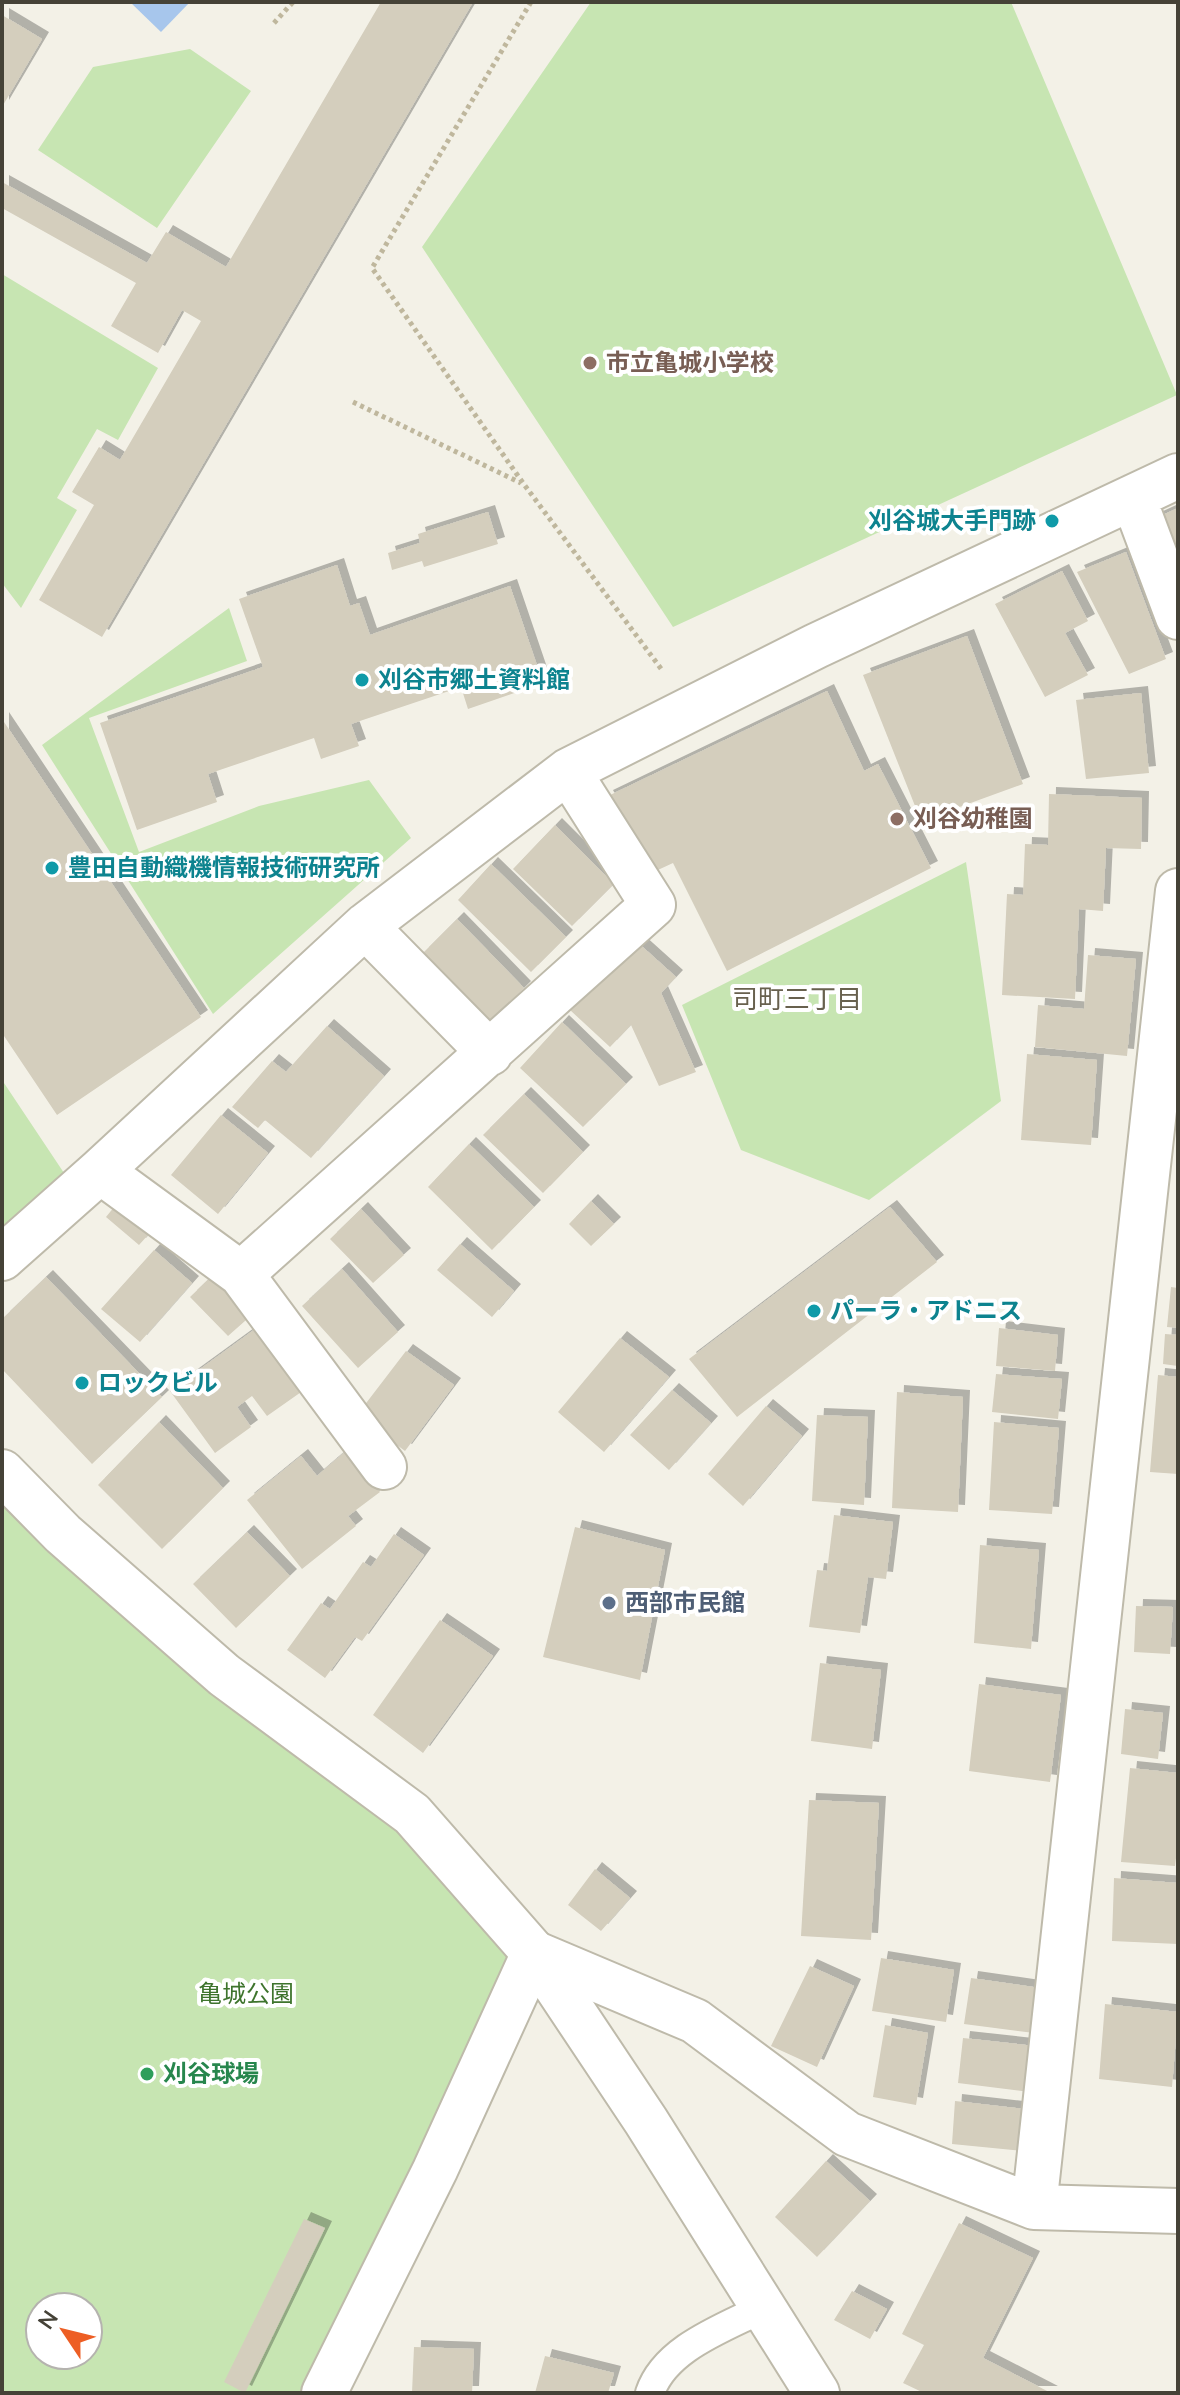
<svg xmlns="http://www.w3.org/2000/svg" width="1180" height="2395" font-family="Mulish,'Noto Sans JP',sans-serif">
	<defs>
		<filter id="shadow"><feDropShadow dx="7" dy="-7" stdDeviation="0" flood-color="#0004"/></filter>
	</defs>
	<rect width="100%" height="100%" fill="#f3f1e7"/>
	<path fill="#c7e5b2" fill-rule="evenodd" d="M 591,2 L 1011,2 L 1177,395 L 673,627 L 422,247 Z
		M 190,49 L 251,91 L 157,228 L 38,150 L 93,67 Z
		M 2,274 L 158,368 L 118,440 L 97,429 L 57,498 L 77,510 L 21,608 L 2,583 Z
		M 229,608 L 247,661 L 89,718 L 139,852 L 259,806 L 369,780 L 411,838 L 213,1014 L 42,745 Z
		M 966,862 L 1001,1101 L 869,1200 L 741,1150 L 682,1005 Z
		M 2,1080 L 64,1173 L 2,1233 Z
		M 2,1472 L 534,1953 L 324,2393 L 2,2393 ZM 40,2307 L 88,2307 L 88,2355 L 40,2355 Z"/>
	<path fill="#a7c6ec" d="M 130,2 L 190,2 L 161,32 Z"/>
	<path fill="#d4cebd" filter="url(#shadow)" d="M 381,2 L 473,2 L 102,637 L 39,600 L 94,505 L 72,492 L 99,447 L 120,460 L 201,321 L 182,310 L 158,353 L 111,326 L 136,283 L 2,208 L 2,182 L 147,263 L 166,232 L 226,267 Z
		M 2,15 L 42,39 L 2,107 Z
		M 1178,508 L 1178,575 L 1154,519 Z
		M 488,512 L 498,544 L 424,567 L 422,561 L 392,570 L 388,553 L 420,543 L 418,534 Z
		M 1126,552 L 1166,659 L 1129,674 L 1077,572 Z
		M 337,565 L 350,606 L 359,603 L 370,635 L 510,586 L 543,683 L 468,709 L 461,687 L 351,724 L 359,746 L 321,759 L 314,738 L 208,774 L 217,802 L 137,830 L 100,723 L 263,667 L 239,599 Z
		M 1062,571 L 1088,621 L 1065,633 L 1088,675 L 1045,697 L 995,604 Z
		M 967,636 L 1023,784 L 921,821 L 863,675 Z
		M 827,691 L 864,771 L 878,764 L 931,868 L 727,971 L 673,863 L 647,875 L 606,797 Z
		M 1141,693 L 1149,773 L 1086,779 L 1076,700 Z
		M 2,719 L 201,1017 L 57,1115 L 2,1033 Z
		M 1049,794 L 1142,798 L 1141,849 L 1106,848 L 1103,911 L 1079,909 L 1075,999 L 1002,995 L 1007,894 L 1023,895 L 1025,844 L 1048,845 Z
		M 555,825 L 614,884 L 572,926 L 513,869 Z
		M 491,864 L 566,937 L 531,972 L 458,900 Z
		M 457,919 L 524,988 L 489,1023 L 422,954 Z
		M 636,941 L 676,977 L 661,993 L 696,1072 L 659,1086 L 631,1025 L 610,1047 L 570,1010 Z
		M 1088,955 L 1136,959 L 1127,1056 L 1035,1047 L 1038,1005 L 1084,1009 Z
		M 562,1022 L 626,1084 L 583,1127 L 520,1068 Z
		M 327,1026 L 384,1076 L 311,1158 L 265,1120 L 258,1128 L 232,1107 L 272,1061 L 286,1072 Z
		M 1027,1054 L 1097,1060 L 1091,1145 L 1021,1140 Z
		M 524,1094 L 583,1152 L 543,1193 L 483,1135 Z
		M 221,1115 L 268,1153 L 218,1214 L 171,1175 Z
		M 469,1144 L 534,1207 L 492,1250 L 428,1187 Z
		M 123,1196 L 157,1225 L 139,1245 L 106,1217 Z
		M 591,1201 L 614,1224 L 591,1246 L 569,1224 Z
		M 890,1207 L 937,1262 L 737,1417 L 689,1359 Z
		M 361,1209 L 404,1255 L 373,1283 L 330,1239 Z
		M 460,1244 L 514,1291 L 492,1317 L 437,1270 Z
		M 154,1250 L 192,1283 L 140,1342 L 101,1309 Z
		M 342,1269 L 398,1332 L 358,1368 L 302,1306 Z
		M 216,1272 L 254,1313 L 228,1336 L 190,1297 Z
		M 46,1277 L 162,1397 L 92,1464 L 2,1369 L 3,1318 Z
		M 1171,1287 L 1178,1288 L 1178,1328 L 1167,1327 Z
		M 258,1327 L 304,1390 L 267,1416 L 252,1396 L 237,1407 L 251,1427 L 215,1453 L 170,1391 Z
		M 999,1328 L 1058,1335 L 1055,1371 L 996,1366 Z
		M 1165,1334 L 1178,1335 L 1178,1366 L 1163,1364 Z
		M 620,1338 L 669,1377 L 604,1452 L 558,1412 Z
		M 406,1351 L 454,1385 L 405,1451 L 357,1415 Z
		M 996,1374 L 1062,1379 L 1058,1419 L 992,1412 Z
		M 1158,1375 L 1178,1377 L 1178,1474 L 1150,1472 Z
		M 672,1390 L 711,1423 L 669,1470 L 630,1435 Z
		M 897,1392 L 963,1397 L 958,1512 L 892,1508 Z
		M 766,1406 L 802,1436 L 743,1506 L 708,1474 Z
		M 817,1415 L 868,1417 L 864,1505 L 812,1501 Z
		M 159,1422 L 223,1488 L 162,1549 L 98,1485 Z
		M 994,1422 L 1059,1428 L 1052,1514 L 989,1510 Z
		M 346,1451 L 380,1492 L 348,1516 L 356,1526 L 302,1569 L 247,1500 L 301,1456 L 317,1476 Z
		M 834,1515 L 893,1522 L 886,1579 L 868,1577 L 860,1633 L 809,1627 L 817,1570 L 827,1571 Z
		M 575,1527 L 665,1550 L 640,1680 L 543,1657 Z
		M 247,1532 L 290,1576 L 236,1628 L 193,1584 Z
		M 394,1534 L 424,1555 L 362,1641 L 355,1637 L 325,1678 L 287,1650 L 321,1603 L 330,1609 L 363,1562 L 371,1567 Z
		M 980,1545 L 1039,1550 L 1031,1649 L 974,1643 Z
		M 1136,1606 L 1173,1607 L 1170,1654 L 1134,1652 Z
		M 440,1620 L 493,1656 L 423,1753 L 373,1715 Z
		M 820,1663 L 881,1670 L 872,1749 L 811,1741 Z
		M 979,1684 L 1061,1695 L 1050,1782 L 969,1771 Z
		M 1125,1709 L 1163,1713 L 1158,1759 L 1121,1754 Z
		M 1130,1768 L 1178,1773 L 1178,1840 L 1175,1866 L 1121,1862 Z
		M 809,1800 L 879,1803 L 871,1940 L 801,1936 Z
		M 595,1869 L 630,1898 L 601,1931 L 568,1905 Z
		M 1114,1878 L 1178,1883 L 1178,1944 L 1112,1941 Z
		M 881,1958 L 954,1970 L 946,2022 L 872,2011 Z
		M 810,1966 L 854,1986 L 817,2067 L 771,2046 Z
		M 971,1978 L 1040,1988 L 1034,2033 L 964,2024 Z
		M 1105,2004 L 1178,2012 L 1172,2087 L 1099,2079 Z
		M 885,2025 L 928,2033 L 916,2105 L 873,2097 Z
		M 963,2038 L 1035,2046 L 1030,2092 L 958,2083 Z
		M 955,2101 L 1025,2109 L 1022,2151 L 952,2144 Z
		M 826,2161 L 870,2201 L 817,2257 L 775,2217 Z
		M 304,2219 L 325,2228 L 245,2393 L 224,2382 Z
		M 959,2223 L 1033,2258 L 983,2358 L 1051,2393 L 924,2393 L 903,2383 L 924,2345 L 902,2334 Z
		M 852,2291 L 887,2309 L 870,2339 L 834,2320 Z
		M 414,2347 L 474,2349 L 472,2393 L 412,2393 Z
		M 545,2356 L 614,2373 L 608,2393 L 535,2393 Z"/>
	<g fill="none" stroke-linecap="round" stroke-linejoin="round">
		<g stroke="#bebaaa" stroke-width="32">
			<path id="service" d="M 650,2393 C 665,2348 724,2328 763,2308"/>
		</g>
		<g stroke="#bebaaa" stroke-width="48">
			<path id="minor" d="M 1133,497 L 1178,617
				M 365,926 L 490,1053
				M 100,1171 L 241,1274 L 653,905 L 568,771
				M 2,1258 L 100,1171 L 365,926 L 568,771 L 816,646 L 1178,476
				M 241,1274 L 384,1467
				M 1034,2207 L 1178,891
				M 324,2393 L 435,2170 L 534,1953 L 695,2021 L 847,2134 L 1034,2207 L 1178,2211"/>
		</g>
		<g stroke="#bebaaa" stroke-width="48">
			<path id="tertiary" d="M 2,1472 L 63,1534 L 224,1675 L 412,1814 L 534,1953 L 646,2121 L 817,2393"/>
		</g>
		<path stroke="#bfb79d" stroke-width="5" stroke-dasharray="4 4" stroke-linecap="butt" d="M 531,2 L 372,268 L 523,483 L 662,670
			M 274,23 L 293,2
			M 353,402 L 521,483"/>
		<use href="#service" stroke="#fff" stroke-width="28"/>
		<use href="#minor" stroke="#fff" stroke-width="44"/>
		<use href="#tertiary" stroke="#fff" stroke-width="44"/>
	</g>
	<g fill="#8d6e63" stroke="#fff" stroke-width="3">
		<circle cx="590" cy="363" r="8"/>
		<circle cx="897" cy="819" r="8"/>
	</g>
	<g fill="#0f9aa8" stroke="#fff" stroke-width="3">
		<circle cx="1052" cy="521" r="8"/>
		<circle cx="362" cy="680" r="8"/>
		<circle cx="52" cy="868" r="8"/>
		<circle cx="814" cy="1311" r="8"/>
		<circle cx="82" cy="1383" r="8"/>
	</g>
	<circle fill="#5c6f8a" stroke="#fff" stroke-width="3" cx="609" cy="1603" r="8"/>
	<circle fill="#2e9e5b" stroke="#fff" stroke-width="3" cx="147" cy="2074" r="8"/>
	<g text-anchor="middle" stroke-width="8" stroke-linejoin="round" paint-order="stroke">
		<g font-size="24" font-weight="bold" fill="#785e54" stroke="#fff" text-anchor="start">
			<text x="606" y="371">市立亀城小学校</text>
			<text x="913" y="827">刈谷幼稚園</text>
		</g>
		<g font-size="24" font-weight="bold" fill="#0d838f" stroke="#fff" text-anchor="start">
			<text x="1036" y="529" text-anchor="end">刈谷城大手門跡</text>
			<text x="378" y="688">刈谷市郷土資料館</text>
			<text x="68" y="876">豊田自動織機情報技術研究所</text>
			<text x="830" y="1319">パーラ・アドニス</text>
			<text x="98" y="1391">ロックビル</text>
		</g>
		<g font-size="24" font-weight="bold" fill="#4e5e75" stroke="#fff" text-anchor="start">
			<text x="625" y="1611">西部市民館</text>
		</g>
		<g font-size="24" fill="#3e742d" stroke="#fff">
			<text x="246" y="2002">亀城公園</text>
		</g>
		<g font-size="24" font-weight="bold" fill="#27864d" stroke="#fff" text-anchor="start">
			<text x="163" y="2082">刈谷球場</text>
		</g>
		<g font-size="26" fill="#68614e" stroke="#fff">
			<text x="797" y="1008">司町三丁目</text>
		</g>
	</g>
	<rect width="1180" height="2395" fill="none" stroke="#454237" stroke-width="8"/>
	<g transform="translate(64 2331) rotate(305)"><circle r="38" fill="#ffffff" stroke="#b5b3af" stroke-width="2"/>
	<path d="M0-6L14 30L0 20L-14 30Z" fill="#ed5e24"/>
	<text y="-12" font-size="22" font-weight="bold" text-anchor="middle" fill="#454237">N</text>
	</g>
</svg>
